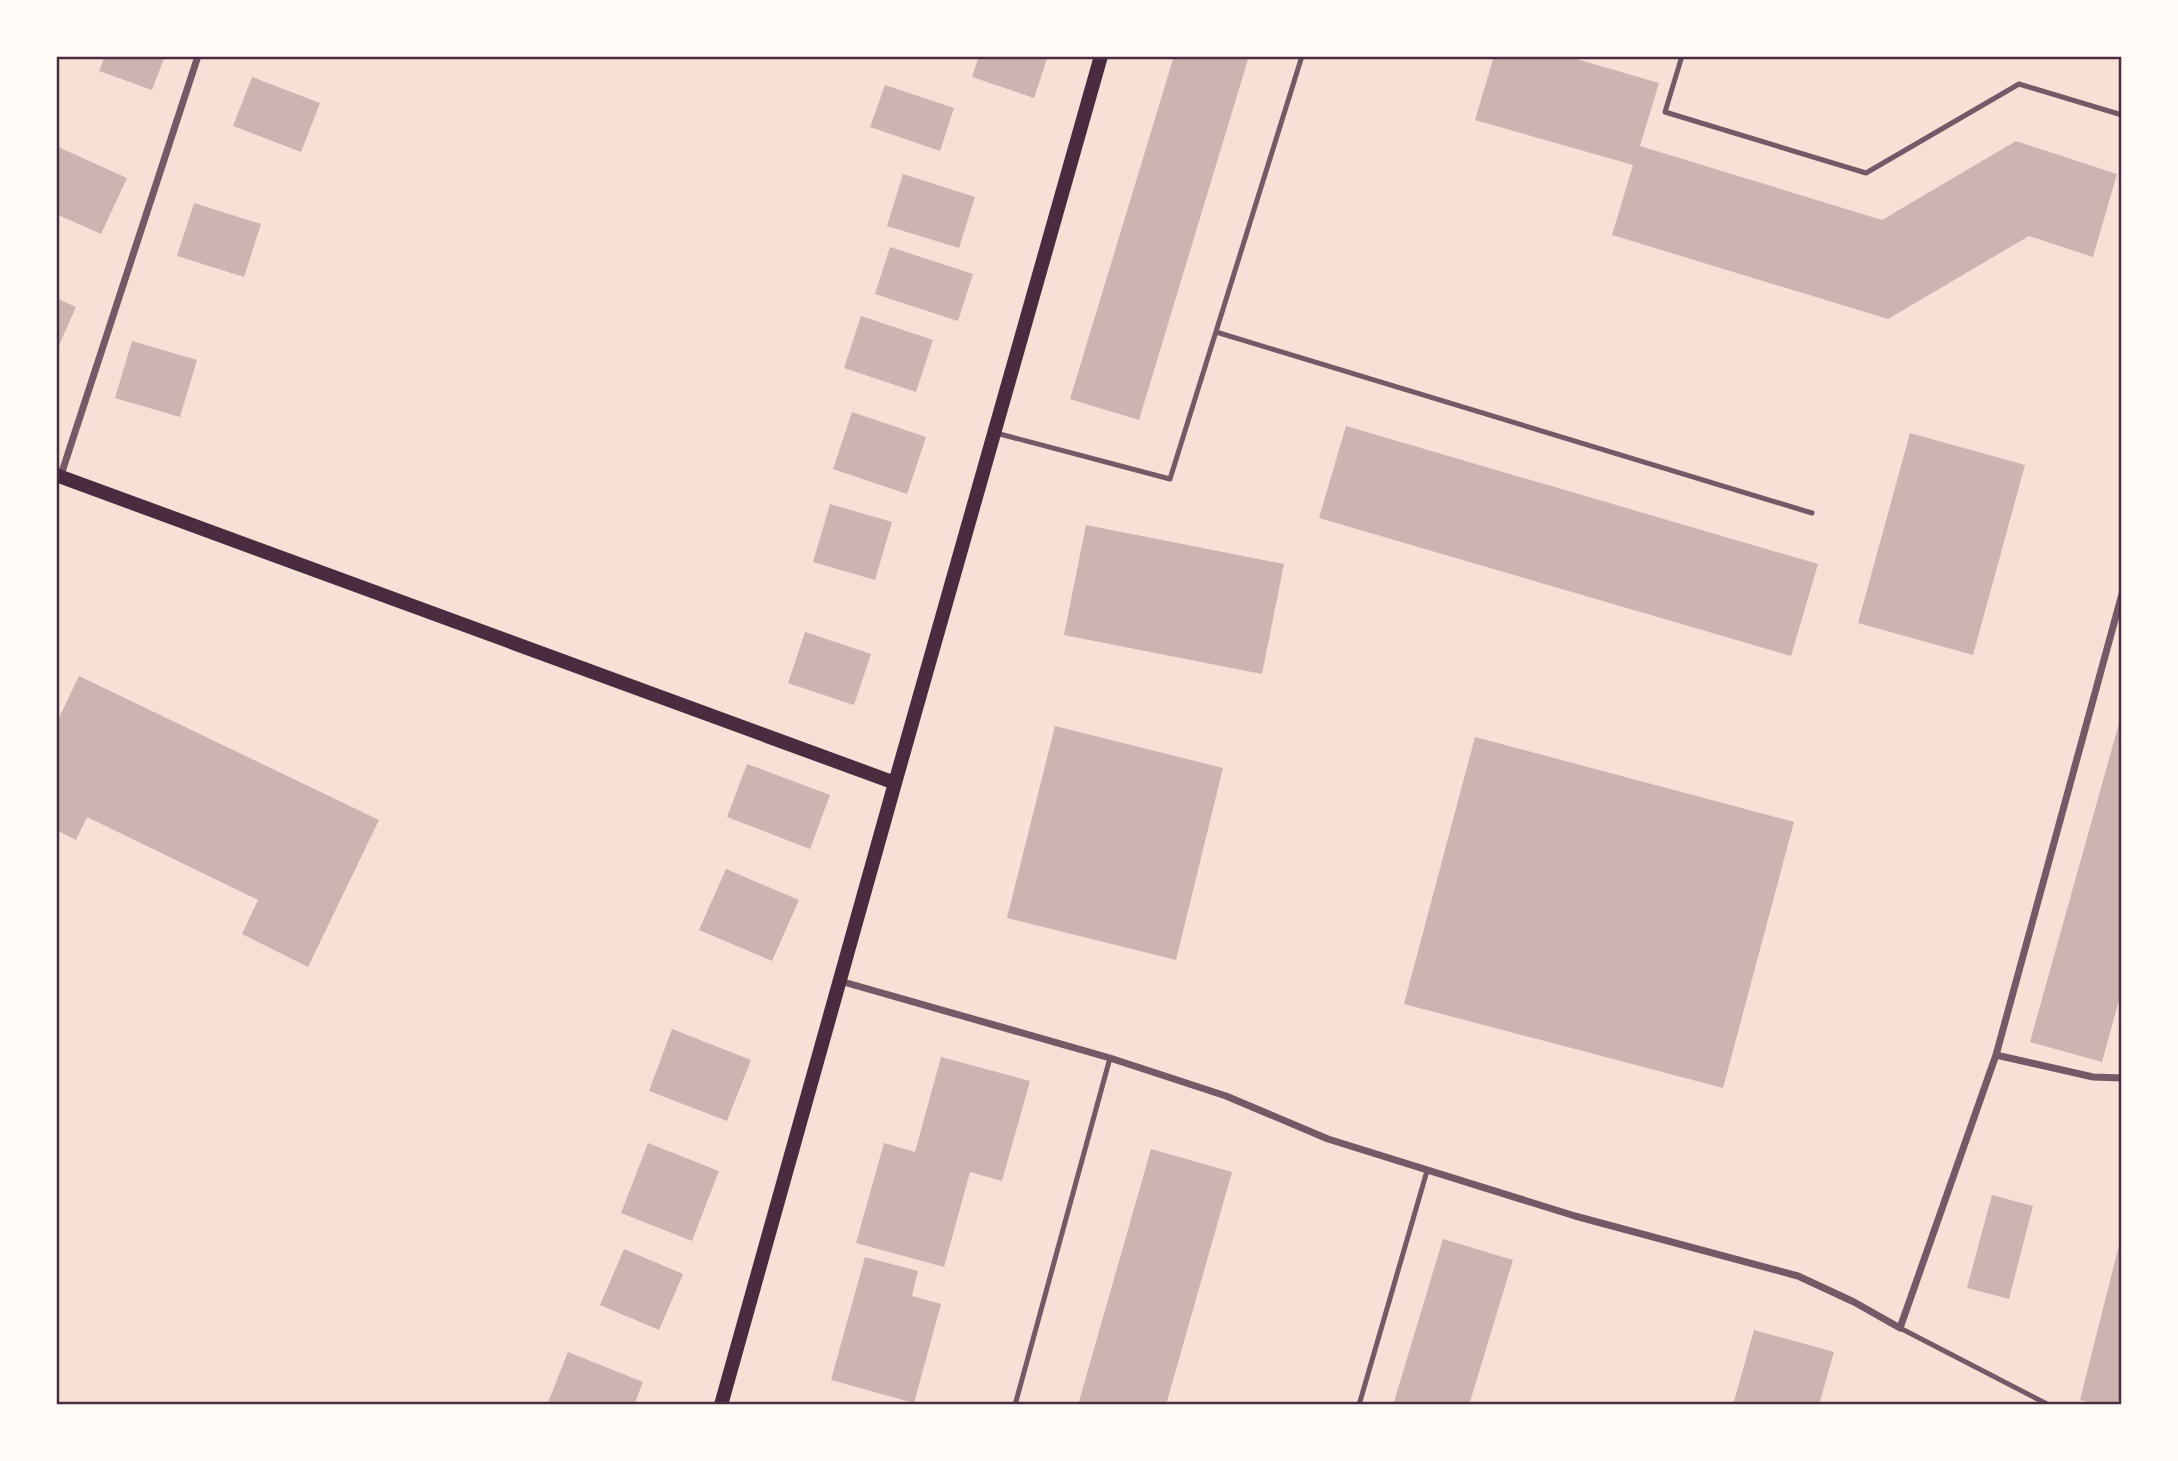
<svg xmlns="http://www.w3.org/2000/svg" width="2178" height="1461" font-family="'Source Sans 3',sans-serif">
	<rect width="100%" height="100%" fill="#f7e1d7"/>
	<path fill="#ccb4b1" d="M 105,56 L 165,56 L 152,90 L 99,71 Z
		M 979,56 L 1048,56 L 1034,98 L 972,77 Z
		M 1174,56 L 1249,56 L 1139,420 L 1070,399 Z
		M 1494,56 L 1566,56 L 1659,83 L 1640,146 L 1882,220 L 2016,141 L 2117,174 L 2093,257 L 2029,236 L 1888,319 L 1612,235 L 1633,165 L 1475,120 Z
		M 252,77 L 320,103 L 301,152 L 233,126 Z
		M 885,85 L 954,108 L 940,151 L 870,127 Z
		M 56,146 L 127,178 L 101,234 L 56,214 Z
		M 903,174 L 975,197 L 959,248 L 887,226 Z
		M 194,203 L 261,224 L 244,277 L 177,256 Z
		M 890,247 L 973,274 L 958,321 L 875,294 Z
		M 56,298 L 76,307 L 56,352 Z
		M 861,316 L 933,340 L 916,392 L 844,368 Z
		M 132,341 L 197,360 L 180,417 L 115,398 Z
		M 852,412 L 926,437 L 907,494 L 833,469 Z
		M 1346,426 L 1818,564 L 1791,656 L 1319,518 Z
		M 1910,433 L 2025,465 L 1973,655 L 1858,623 Z
		M 830,504 L 892,522 L 875,580 L 813,562 Z
		M 1086,525 L 1284,564 L 1262,674 L 1064,635 Z
		M 805,632 L 871,654 L 854,705 L 788,683 Z
		M 79,676 L 379,820 L 308,967 L 242,934 L 258,900 L 87,817 L 76,840 L 56,830 L 56,724 Z
		M 2121,716 L 2122,989 L 2102,1062 L 2030,1042 Z
		M 1055,726 L 1223,768 L 1176,960 L 1007,918 Z
		M 1475,737 L 1794,822 L 1723,1088 L 1404,1004 Z
		M 747,764 L 830,795 L 810,849 L 727,817 Z
		M 726,869 L 799,900 L 772,961 L 699,930 Z
		M 672,1029 L 751,1060 L 727,1121 L 649,1091 Z
		M 941,1057 L 1030,1081 L 1002,1181 L 970,1172 L 944,1267 L 856,1243 L 884,1143 L 915,1152 Z
		M 648,1143 L 719,1171 L 692,1241 L 621,1213 Z
		M 1151,1149 L 1232,1172 L 1166,1405 L 1078,1405 Z
		M 1992,1195 L 2033,1206 L 2009,1299 L 1967,1288 Z
		M 2121,1237 L 2122,1405 L 2101,1405 L 2080,1400 Z
		M 1443,1239 L 1513,1260 L 1469,1405 L 1393,1405 Z
		M 624,1249 L 683,1274 L 659,1330 L 600,1305 Z
		M 865,1257 L 918,1271 L 912,1296 L 941,1304 L 914,1403 L 831,1380 Z
		M 1754,1330 L 1834,1352 L 1819,1405 L 1733,1405 Z
		M 568,1352 L 643,1382 L 634,1405 L 547,1405 Z"/>
	<g fill="none" stroke-linecap="round" stroke-linejoin="round">
		<path stroke="#755966" stroke-width="5" d="M 1682,56 L 1665,112 L 1866,173 L 2019,84 L 2122,115
			M 1216,332 L 1812,513
			M 996,433 L 1170,479 L 1302,56
			M 1900,1328 L 2049,1405
			M 1015,1405 L 1110,1058
			M 1359,1405 L 1427,1171"/>
		<path stroke="#755966" stroke-width="7" d="M 60,478 L 198,56
			M 840,981 L 1110,1058 L 1226,1096 L 1328,1139 L 1575,1216 L 1798,1276 L 1854,1302 L 1900,1328 L 1996,1055 L 2122,594
			M 1996,1055 L 2093,1077 L 2122,1078"/>
		<path stroke="#4a2c40" stroke-width="14" d="M 56,475 L 895,783
			M 721,1405 L 895,783 L 1101,56"/>
	</g>
	<rect width="2178" height="1461" fill="none" stroke="#fffaf5" stroke-width="116"/>
	<rect x="58" y="58" width="2062" height="1345" fill="none" stroke="#4a2c40" stroke-width="2.5"/>
</svg>
